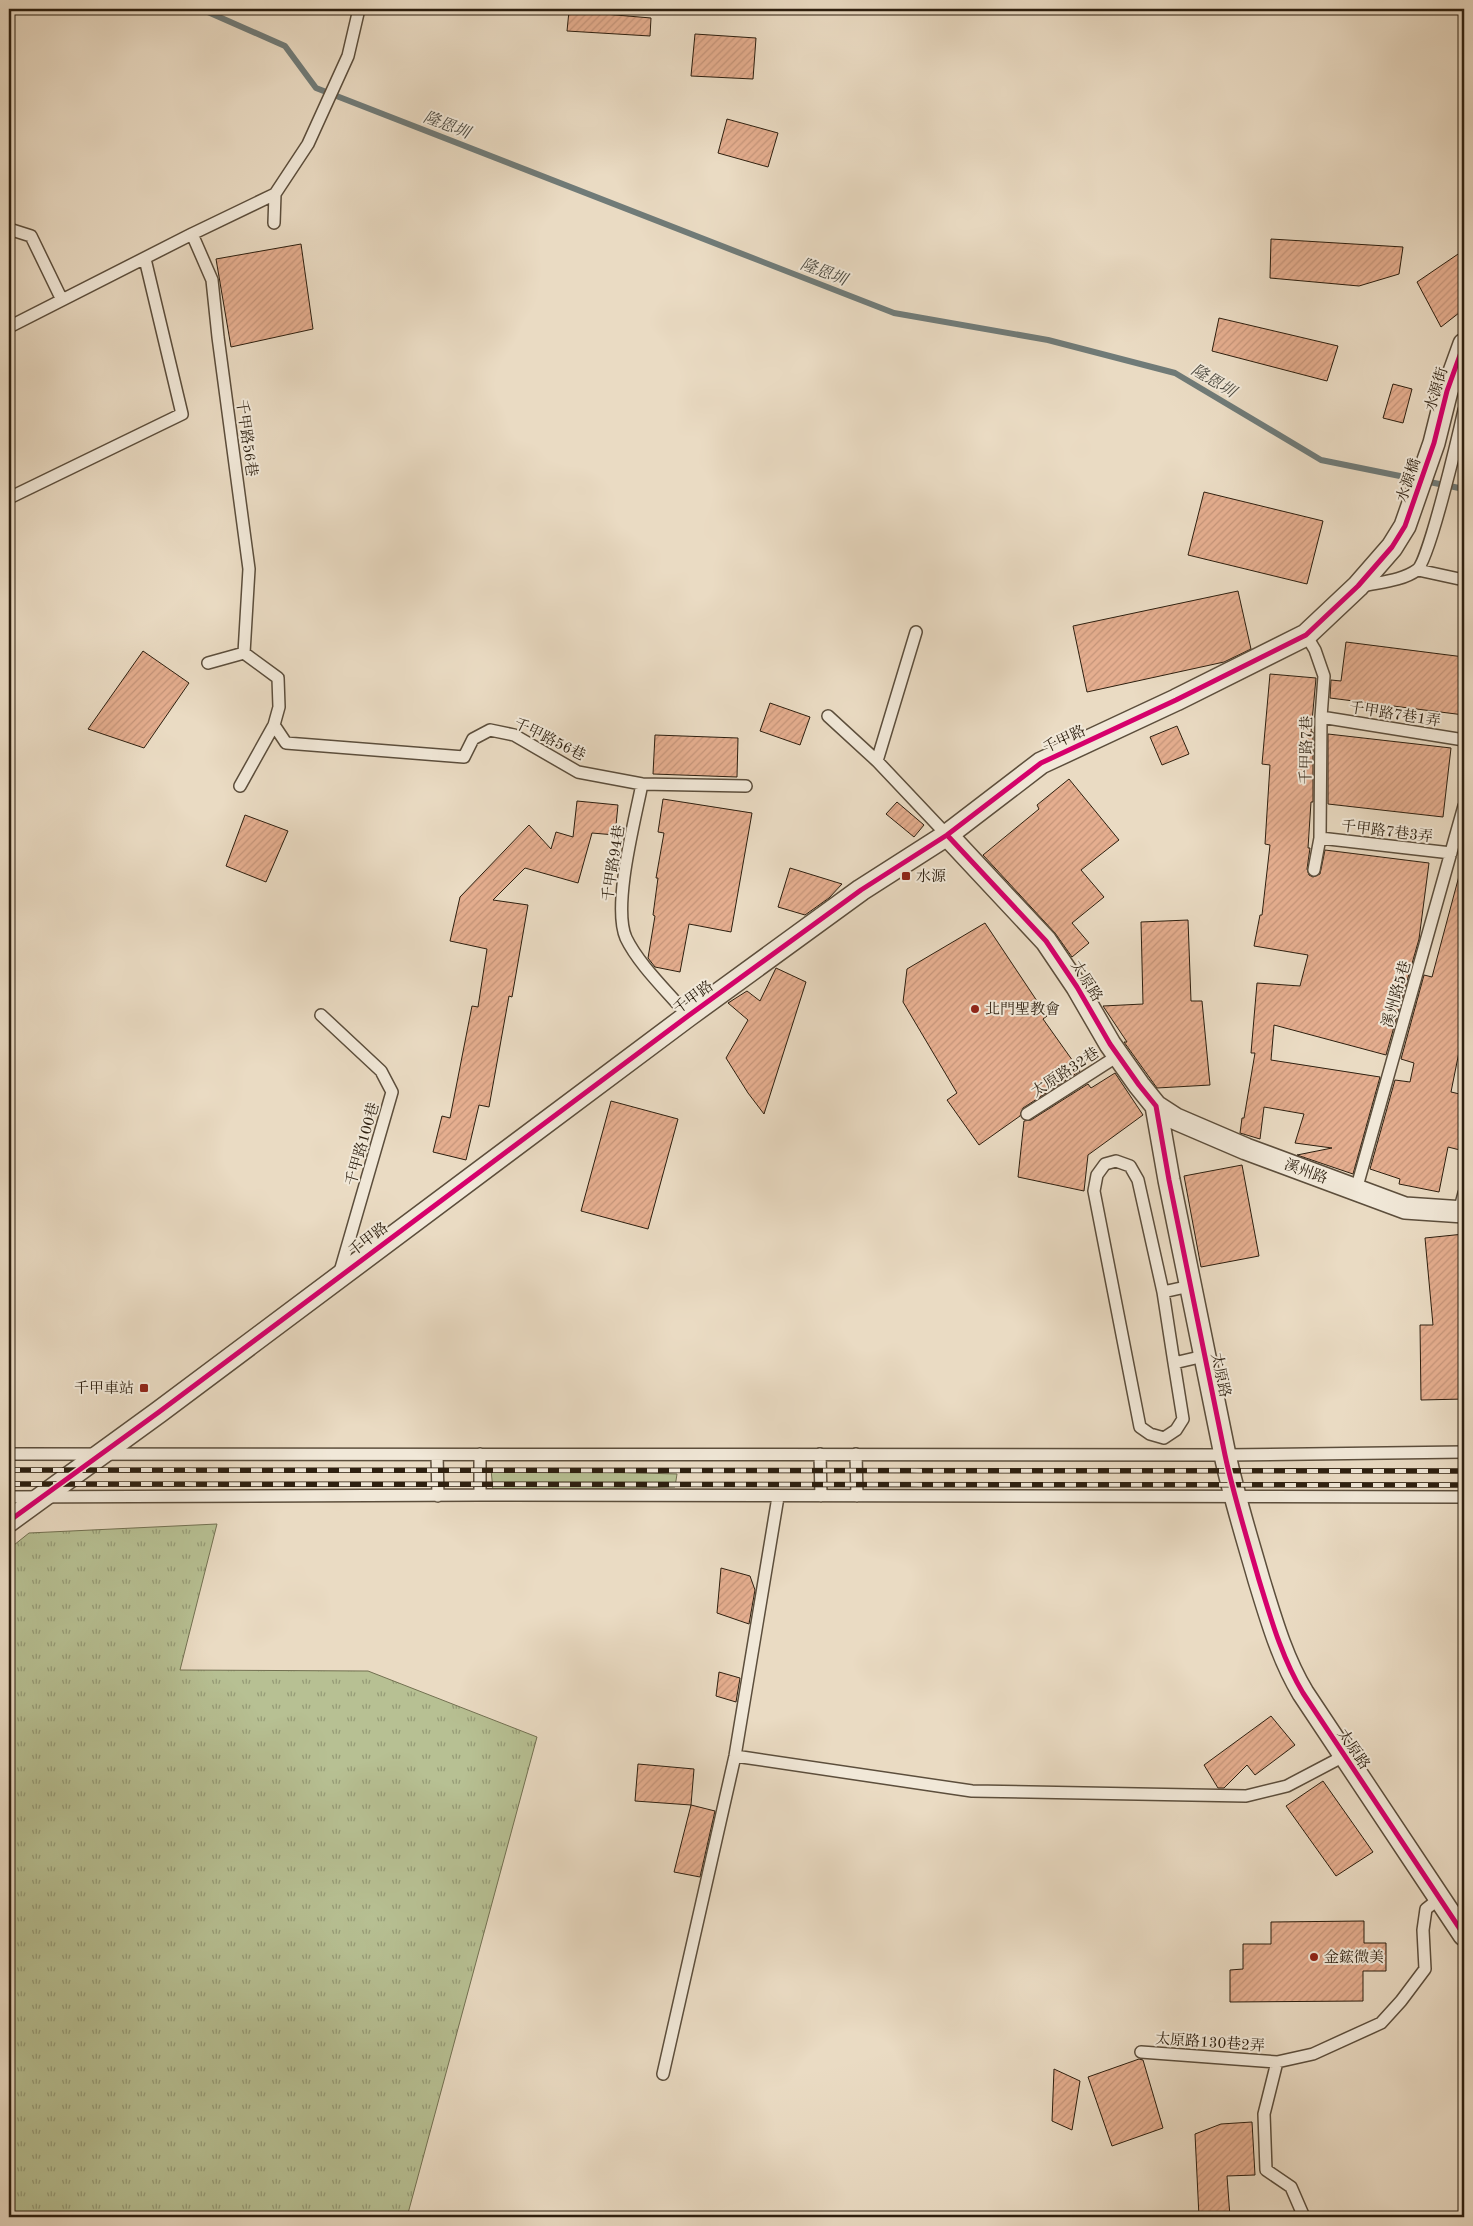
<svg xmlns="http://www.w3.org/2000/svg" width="1473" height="2226" font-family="'Old Standard TT','Noto Serif TC',serif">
	<defs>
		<pattern id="grass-tufts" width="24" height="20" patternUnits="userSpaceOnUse" patternTransform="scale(1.25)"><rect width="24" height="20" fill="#b7c093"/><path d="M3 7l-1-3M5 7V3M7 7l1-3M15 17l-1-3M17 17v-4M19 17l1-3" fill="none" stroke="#959b76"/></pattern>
		<pattern id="building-hatch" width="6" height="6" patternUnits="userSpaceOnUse" patternTransform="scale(1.25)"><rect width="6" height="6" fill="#e5ae8f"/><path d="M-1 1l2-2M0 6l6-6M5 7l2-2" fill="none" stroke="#c5957a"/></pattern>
	</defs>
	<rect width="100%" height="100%" fill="#eadbc3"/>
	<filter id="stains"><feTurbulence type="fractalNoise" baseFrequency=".004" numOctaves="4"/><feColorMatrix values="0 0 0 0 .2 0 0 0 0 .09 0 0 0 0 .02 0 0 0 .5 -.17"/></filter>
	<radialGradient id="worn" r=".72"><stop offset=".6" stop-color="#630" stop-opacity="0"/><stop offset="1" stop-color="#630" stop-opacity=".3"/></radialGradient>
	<path fill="url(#grass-tufts)" stroke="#727051" d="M 217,1524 L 180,1670 L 368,1671 L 537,1737 L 407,2217 L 9,2217 L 9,1549 L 29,1533 Z"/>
	<path fill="#b7c093" stroke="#727051" d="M 491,1469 L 677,1474 L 675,1487 L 493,1491 Z"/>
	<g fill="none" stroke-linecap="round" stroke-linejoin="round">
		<path stroke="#707b78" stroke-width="6" d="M 201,9 L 285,46 L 316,88 L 894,313 L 1048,340 L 1175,373 L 1321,460 L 1464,489"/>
	</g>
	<path fill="url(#building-hatch)" stroke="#2d1f0f" d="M 569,11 L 651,18 L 650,36 L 567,31 Z
		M 695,34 L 756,38 L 753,79 L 691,76 Z
		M 727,119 L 778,133 L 768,167 L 718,153 Z
		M 1271,239 L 1403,247 L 1399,274 L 1359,286 L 1270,278 Z
		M 301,244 L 313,329 L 231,347 L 216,259 Z
		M 1464,250 L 1464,309 L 1441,327 L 1417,282 Z
		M 1219,318 L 1338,346 L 1327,381 L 1212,351 Z
		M 1393,384 L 1412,389 L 1403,423 L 1383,418 Z
		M 1204,492 L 1323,521 L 1307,584 L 1188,555 Z
		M 1238,591 L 1251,649 L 1224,662 L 1087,692 L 1073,626 Z
		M 1346,642 L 1464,657 L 1464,715 L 1330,698 L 1331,680 L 1341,681 Z
		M 143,651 L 189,683 L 144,748 L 88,729 Z
		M 1270,674 L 1316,678 L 1311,732 L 1313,732 L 1313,802 L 1311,802 L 1308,848 L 1310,848 L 1307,869 L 1309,875 L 1313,877 L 1320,874 L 1325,850 L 1429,863 L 1419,939 L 1386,1055 L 1274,1025 L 1271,1060 L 1380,1077 L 1353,1174 L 1297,1155 L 1332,1148 L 1295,1143 L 1304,1114 L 1264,1107 L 1260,1139 L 1240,1133 L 1242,1118 L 1244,1118 L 1255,1053 L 1251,1053 L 1257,983 L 1300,986 L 1308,955 L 1254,946 L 1260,915 L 1262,915 L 1270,845 L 1265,844 L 1270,765 L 1262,764 Z
		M 770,703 L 810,717 L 800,745 L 760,731 Z
		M 1177,726 L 1189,754 L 1162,765 L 1150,737 Z
		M 1328,734 L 1451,748 L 1443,817 L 1328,804 Z
		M 655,735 L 738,738 L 737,777 L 653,774 Z
		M 1069,779 L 1119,840 L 1081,870 L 1104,897 L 1072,923 L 1089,943 L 1072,957 L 1055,933 L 983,855 L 1039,809 L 1037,805 Z
		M 663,799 L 752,813 L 731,932 L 689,924 L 680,972 L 655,967 L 648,958 L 655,916 L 653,915 L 658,878 L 656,878 L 664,833 L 658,832 Z
		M 577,801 L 618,805 L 615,835 L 592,833 L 578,883 L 525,868 L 493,900 L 528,905 L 512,997 L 509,996 L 489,1107 L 479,1105 L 466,1160 L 433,1152 L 442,1116 L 450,1118 L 472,1006 L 478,1007 L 487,949 L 450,941 L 460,897 L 529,825 L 551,849 L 556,832 L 573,837 Z
		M 897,802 L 924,825 L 914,837 L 886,814 Z
		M 245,815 L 288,831 L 266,882 L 226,866 Z
		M 790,868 L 842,884 L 829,898 L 805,915 L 778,907 Z
		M 1459,876 L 1464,877 L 1464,1027 L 1451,1092 L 1464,1095 L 1464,1151 L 1448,1147 L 1439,1192 L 1399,1184 L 1400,1179 L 1370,1169 L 1395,1080 L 1410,1082 L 1414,1063 L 1401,1059 L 1424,975 L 1432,977 Z
		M 1188,920 L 1191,1001 L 1202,1001 L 1210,1085 L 1157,1088 L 1124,1042 L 1127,1042 L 1103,1006 L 1143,1004 L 1141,922 Z
		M 985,923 L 1047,1016 L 1043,1019 L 1080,1071 L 1023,1108 L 1020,1116 L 979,1145 L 947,1100 L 957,1093 L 903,1002 L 907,969 Z
		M 776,968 L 806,982 L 764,1114 L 748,1093 L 726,1058 L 748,1020 L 728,1003 L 747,991 L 760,1001 Z
		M 1115,1073 L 1143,1115 L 1088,1155 L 1084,1191 L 1018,1177 L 1024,1121 L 1031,1120 L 1088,1084 L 1091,1088 Z
		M 611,1101 L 678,1119 L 648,1229 L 581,1211 Z
		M 1242,1165 L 1259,1256 L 1201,1267 L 1184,1176 Z
		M 1464,1234 L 1464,1399 L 1421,1400 L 1420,1325 L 1433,1325 L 1425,1238 Z
		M 721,1568 L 750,1576 L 755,1590 L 749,1624 L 717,1613 Z
		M 719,1672 L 740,1678 L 736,1702 L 716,1696 Z
		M 1271,1716 L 1295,1745 L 1255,1775 L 1247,1765 L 1224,1788 L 1218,1788 L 1204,1765 Z
		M 638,1764 L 694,1769 L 691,1805 L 635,1801 Z
		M 1323,1781 L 1373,1852 L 1336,1876 L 1286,1806 Z
		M 691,1805 L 715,1811 L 700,1877 L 674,1872 Z
		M 1364,1921 L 1364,1943 L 1386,1943 L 1386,1971 L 1363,1971 L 1363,2001 L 1230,2002 L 1230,1970 L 1243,1969 L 1243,1944 L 1271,1944 L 1271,1922 Z
		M 1139,2059 L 1143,2060 L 1163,2128 L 1112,2146 L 1088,2077 Z
		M 1054,2069 L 1080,2081 L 1072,2130 L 1052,2121 Z
		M 1252,2122 L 1255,2175 L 1227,2176 L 1230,2217 L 1199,2217 L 1195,2134 L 1221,2124 Z"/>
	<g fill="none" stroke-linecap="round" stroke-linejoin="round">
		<g stroke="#5c4e3c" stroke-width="14">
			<path id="lane" d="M 274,223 L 275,194 L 308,144 L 348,56 L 359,9
				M 9,229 L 31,236 L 62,300
				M 9,327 L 192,234
				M 9,498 L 182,414 L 145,259
				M 1418,570 L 1464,580
				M 1362,586 C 1379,582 1402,581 1417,570 C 1429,561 1459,433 1464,410
				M 916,632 L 877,761 L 947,835
				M 1306,635 L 1315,650 L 1324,676 L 1321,717 L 1320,838 L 1314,870
				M 208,663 L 244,653
				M 828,716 L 877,761
				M 1321,717 L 1464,740
				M 274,725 L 286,743 L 464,757 L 473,739 L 490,730 L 514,735 L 578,772 L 642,784 L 746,786
				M 642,784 C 635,820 612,906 626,938 C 639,965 668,992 688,1016
				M 240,786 L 274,725 L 279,707 L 278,678 L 244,653 L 249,569 L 218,337 L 212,280 L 192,234 L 275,194
				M 1320,838 L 1451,853
				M 321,1015 L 381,1071 L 392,1092 L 339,1275
				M 1027,1114 L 1119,1055
				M 1356,1190 L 1464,806
				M 1459,1212 L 1464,1193
				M 1190,1286 L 1163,1292 L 1138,1180 L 1130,1166 L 1116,1161 L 1105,1164 L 1097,1175 L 1094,1191 L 1140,1427 L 1150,1434 L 1164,1438 L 1176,1430 L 1183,1419 L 1174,1363 L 1204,1356
				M 1163,1292 L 1174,1363
				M 9,1454 L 1225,1455 L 1464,1452
				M 480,1454 L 480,1495
				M 820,1454 L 821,1496
				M 856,1454 L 857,1496
				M 437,1455 L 438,1496
				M 9,1497 L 480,1495 L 1464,1497
				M 735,1756 L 972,1791 L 1246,1796 L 1287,1786 L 1344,1756
				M 1141,2052 L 1277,2062 L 1313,2054 L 1381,2023 L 1401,2001 L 1425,1969 L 1423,1930 L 1426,1909 L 1440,1898
				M 1277,2062 L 1264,2114 L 1266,2170 L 1291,2187 L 1304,2217
				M 663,2074 L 735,1756 L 778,1497"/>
		</g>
		<g stroke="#5c4e3c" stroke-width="24">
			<path id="street" d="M 947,835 L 1046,941 L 1077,987 L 1110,1044 L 1139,1085 L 1156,1106 L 1169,1180 L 1225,1455 C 1234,1497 1247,1538 1259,1580 C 1271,1619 1282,1658 1303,1693 L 1464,1935
				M 1156,1106 L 1176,1119 L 1246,1149 L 1405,1208 L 1464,1212
				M 9,1521 L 159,1412 L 688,1016 L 861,890 L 947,835 L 1041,763 L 1176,700 L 1306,635 L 1358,586 L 1392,547 L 1405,526 L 1434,443 L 1447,391 L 1464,344"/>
		</g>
		<use href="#lane" stroke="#f1e8d8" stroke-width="11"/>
		<use href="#street" stroke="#f1e8d8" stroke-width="21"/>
		<g stroke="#2d1f0f" stroke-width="5.5">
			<path id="rail" d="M 9,1470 L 1464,1471
				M 9,1484 L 1464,1485"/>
		</g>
		<use href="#rail" stroke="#f1e8d8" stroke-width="4" stroke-dasharray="11" stroke-linecap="butt"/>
		<g stroke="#f1e8d8" stroke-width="8">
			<path id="cycleway" d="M 947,835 L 1046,941 L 1077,987 L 1110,1044 L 1139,1085 L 1156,1106 L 1169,1180 L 1225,1455 C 1234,1497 1247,1538 1259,1580 C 1271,1619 1282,1658 1303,1693 L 1464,1935
				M 9,1521 L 159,1412 L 688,1016 L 861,890 L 947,835 L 1041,763 L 1176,700 L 1306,635 L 1358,586 L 1392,547 L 1405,526 L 1434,443 L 1447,391 L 1464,344"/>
		</g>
		<use href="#cycleway" stroke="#d6006c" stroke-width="5"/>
	</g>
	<g fill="#8f2418" stroke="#f1e8d8" stroke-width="2">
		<rect x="901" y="871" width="10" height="10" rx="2.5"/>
		<circle cx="975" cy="1009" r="5"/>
		<rect x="139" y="1383" width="10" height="10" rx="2.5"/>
		<circle cx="1314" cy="1957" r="5"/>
	</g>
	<g text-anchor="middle" stroke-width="4" stroke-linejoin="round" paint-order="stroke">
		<g font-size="15" fill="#2d1f0f" stroke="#f1e8d8">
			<text transform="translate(1436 389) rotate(-73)" y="5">水源街</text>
			<text transform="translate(247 438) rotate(82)" y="5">千甲路56巷</text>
			<text transform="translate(1408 480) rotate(-71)" y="5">水源橋</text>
			<text transform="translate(1395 714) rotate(9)" y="5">千甲路7巷1弄</text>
			<text transform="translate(550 739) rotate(26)" y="5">千甲路56巷</text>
			<text transform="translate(1064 739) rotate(-25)" y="5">千甲路</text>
			<text transform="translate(1306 750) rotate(-89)" y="5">千甲路7巷</text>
			<text transform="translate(1387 831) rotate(7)" y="5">千甲路7巷3弄</text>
			<text transform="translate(613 863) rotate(-81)" y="5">千甲路94巷</text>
			<text transform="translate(1087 981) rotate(58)" y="5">太原路</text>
			<text transform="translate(1396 994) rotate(-74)" y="5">溪州路5巷</text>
			<text transform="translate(693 997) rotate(-36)" y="5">千甲路</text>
			<text transform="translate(1065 1072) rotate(-33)" y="5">太原路32巷</text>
			<text transform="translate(362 1144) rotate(-74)" y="5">千甲路100巷</text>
			<text transform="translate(1306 1171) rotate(20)" y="5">溪州路</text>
			<text transform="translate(368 1239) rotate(-37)" y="5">千甲路</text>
			<text transform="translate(1221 1375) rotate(78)" y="5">太原路</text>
			<text transform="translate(1354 1749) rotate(56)" y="5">太原路</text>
			<text transform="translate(1210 2042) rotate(4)" y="5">太原路130巷2弄</text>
		</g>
		<g font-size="15" fill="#2d1f0f" stroke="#f1e8d8" text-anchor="start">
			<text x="916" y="881">水源</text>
			<text x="985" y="1014">北門聖教會</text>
			<text x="134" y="1393" text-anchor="end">千甲車站</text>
			<text x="1324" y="1962">金鋐微美</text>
		</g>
		<g font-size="16" font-style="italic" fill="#4f4d44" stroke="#f1e8d8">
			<text transform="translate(447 124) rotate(21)" y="6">隆恩圳</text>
			<text transform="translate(824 271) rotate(21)" y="6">隆恩圳</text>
			<text transform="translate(1214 380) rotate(31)" y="6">隆恩圳</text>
		</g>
	</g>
	<rect width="1473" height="2226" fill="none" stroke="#eadbc3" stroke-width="30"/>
	<rect x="10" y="10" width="1453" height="2206" fill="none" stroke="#2d1f0f" stroke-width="2.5"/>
	<rect x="15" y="15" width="1443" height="2196" fill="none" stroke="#2d1f0f"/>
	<rect width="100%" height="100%" filter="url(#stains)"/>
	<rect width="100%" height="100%" fill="url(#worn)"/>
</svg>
